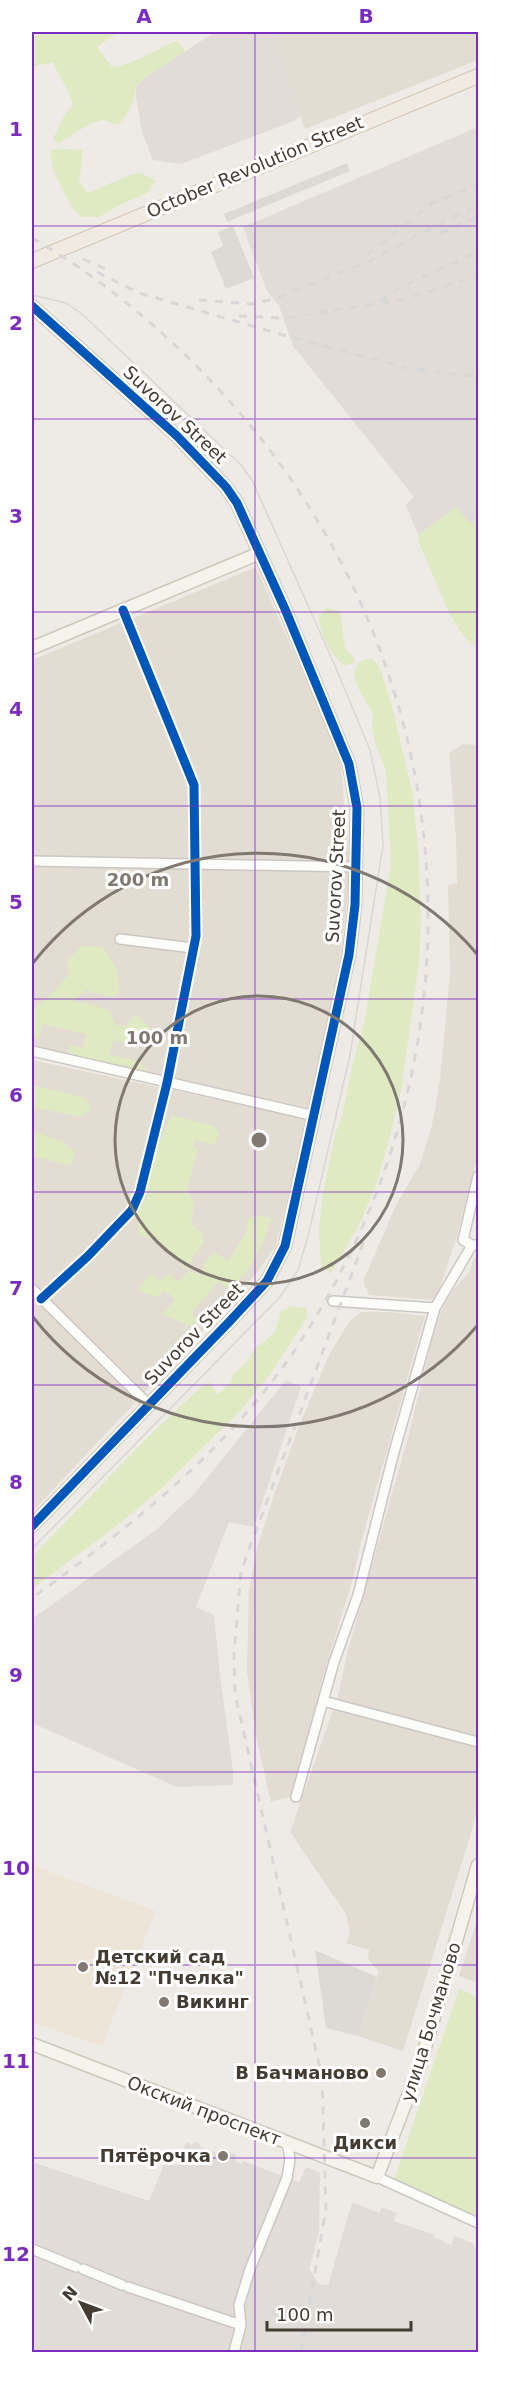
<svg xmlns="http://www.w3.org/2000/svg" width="510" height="2384" font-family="'DejaVu Sans',sans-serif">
	<rect width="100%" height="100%" fill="#eeebe6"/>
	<path fill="#e3dcd3" d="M 271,32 L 478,32 L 478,60 L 305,129 Z
		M 256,567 L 326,725 L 341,766 L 350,873 L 341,953 L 312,1109 L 32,1046 L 32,660 Z
		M 463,744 L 478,745 L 478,1155 L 456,1239 L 436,1300 L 369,1295 L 363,1281 L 396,1205 L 420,1164 L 432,1125 L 440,1080 L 450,973 L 448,885 L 457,883 L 456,836 L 449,753 Z
		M 32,1060 L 307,1119 L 276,1245 L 256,1274 L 32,1512 Z
		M 478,1257 L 478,1738 L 337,1701 L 347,1654 L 408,1437 L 433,1336 L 441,1312 L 453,1290 L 469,1272 L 474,1258 Z
		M 361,1312 L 391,1312 L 425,1316 L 363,1535 L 351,1585 L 326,1666 L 292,1796 L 271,1802 L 256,1737 L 247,1672 L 249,1590 L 257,1548 L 273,1498 L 299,1426 L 329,1355 L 349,1322 Z
		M 333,1710 L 384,1720 L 478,1745 L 478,1801 L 473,1827 L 403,2051 L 358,2036 L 379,1972 L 368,1959 L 369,1950 L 346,1943 L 350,1932 L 346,1914 L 290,1832 Z
		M 478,1917 L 478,1983 L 459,1976 Z"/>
	<path fill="#e1dcd7" d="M 215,32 L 271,32 L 301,116 L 294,121 L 181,164 L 153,160 L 142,132 L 136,97 L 136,87 L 147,76 Z
		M 478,127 L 478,518 L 470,524 L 456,507 L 418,535 L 406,505 L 414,497 L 293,346 L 279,306 L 267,291 L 243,227 Z
		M 286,1380 L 301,1387 L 254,1527 L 229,1522 L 196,1607 L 214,1615 L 220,1675 L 233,1771 L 233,1785 L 177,1787 L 32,1723 L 32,1619 L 156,1530 L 194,1494 Z
		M 186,2142 L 192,2145 L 194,2142 L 201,2144 L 200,2147 L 219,2154 L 221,2149 L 236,2155 L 235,2161 L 242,2164 L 243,2161 L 299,2182 L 306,2167 L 320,2173 L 319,2232 L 309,2269 L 319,2284 L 328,2285 L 352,2202 L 379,2213 L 382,2207 L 397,2213 L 394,2221 L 435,2235 L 434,2237 L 451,2245 L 455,2236 L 474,2244 L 473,2246 L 478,2249 L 478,2352 L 32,2352 L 32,2162 L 149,2201 L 165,2162 L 177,2166 Z"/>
	<path fill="#ede5d7" d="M 37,1867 L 156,1911 L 102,2046 L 32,2022 L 32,1883 Z"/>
	<path fill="#dfeac3" d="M 46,32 L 118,32 L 97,47 L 112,67 C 136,64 153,50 177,41 L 186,51 L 147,76 L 136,87 C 135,100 128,115 118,125 L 103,120 L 89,124 L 58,144 L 53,139 L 64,116 L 73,105 C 69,88 59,78 53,62 L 32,67 L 32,37 Z
		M 65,149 L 82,150 L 82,163 L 79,181 L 87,193 L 130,175 L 141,173 L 156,181 L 146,194 L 121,204 L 99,217 L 82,217 L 73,209 L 64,193 L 53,169 L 50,150 Z
		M 456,507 L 470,524 L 478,518 L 478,650 L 464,637 L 448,611 L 419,542 L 418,535 Z
		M 327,608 L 340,611 L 345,648 L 354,658 L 354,663 L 346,666 C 330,657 320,633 318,616 Z
		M 372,658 L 380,668 L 392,707 L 413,795 L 418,847 L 421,920 L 419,963 L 401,1090 L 390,1136 L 376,1185 L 360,1223 L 331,1273 L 321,1267 L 319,1230 L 323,1193 L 335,1134 L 342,1117 L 352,1067 L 364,1024 L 391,863 L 386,771 L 376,746 L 372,728 L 373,714 L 357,686 L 354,673 L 359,662 Z
		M 82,946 L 102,947 L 116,967 L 120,992 L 112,997 L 85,990 L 73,1001 L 90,1004 L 110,1011 L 115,1025 L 126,1026 L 136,1014 L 144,1021 L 154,1035 L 146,1047 L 113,1040 L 109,1054 L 138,1061 L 146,1068 L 146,1072 L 69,1054 L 68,1045 L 83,1048 L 86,1034 L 42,1024 L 39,1039 L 32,1037 L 32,1010 C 47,1000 58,988 69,973 L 67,960 Z
		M 32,1085 L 86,1098 L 91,1109 L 80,1117 L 37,1108 L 32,1115 Z
		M 171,1115 L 214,1126 L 219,1134 L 214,1145 L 195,1140 L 193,1147 L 198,1149 L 187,1188 L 194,1204 L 191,1224 L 202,1233 L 204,1243 L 194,1255 L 189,1271 L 203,1276 L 204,1264 L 214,1252 L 228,1261 L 246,1233 L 247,1220 L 257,1215 L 271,1218 C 261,1252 254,1264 230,1290 L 219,1281 L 191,1313 L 201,1322 L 192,1327 L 162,1314 L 175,1300 L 165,1290 L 159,1296 L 148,1295 L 138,1289 L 152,1273 L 160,1282 L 168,1273 L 178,1282 L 188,1271 L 155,1240 L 139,1236 L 138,1213 L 146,1200 L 152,1161 Z
		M 32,1131 L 64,1142 L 75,1152 L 70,1165 C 60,1164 38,1156 32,1157 Z
		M 291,1306 L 306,1308 L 308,1316 L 271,1373 L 241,1410 L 162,1488 L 114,1528 L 32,1589 L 32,1557 L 148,1437 L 202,1386 L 210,1382 L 218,1395 L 231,1382 L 232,1375 L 246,1363 L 255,1349 L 275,1332 L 281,1312 Z
		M 459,1989 L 478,1997 L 478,2218 L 394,2180 Z"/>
	<path fill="#dddad6" d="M 347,163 L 350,171 L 227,222 L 224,214 Z
		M 233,226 L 254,278 L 226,289 L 211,252 L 223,246 L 218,232 Z
		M 315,1950 L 377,1977 L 358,2036 L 326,2028 Z"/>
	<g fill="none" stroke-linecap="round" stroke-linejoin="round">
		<g stroke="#cbc7c2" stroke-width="12">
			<path id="street" d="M 32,861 L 356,867
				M 120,939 L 193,948
				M 32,1051 L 315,1116
				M 472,1245 L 463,1240 L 478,1176
				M 32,1289 L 149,1405
				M 41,1299 L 88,1256 L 132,1210 L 140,1192 L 167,1083 L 196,936 L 194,785 L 123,610
				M 333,1301 L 435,1308 L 472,1245 L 478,1245
				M 323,1701 L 478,1742
				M 296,1797 L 334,1662 L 358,1595 L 394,1452 L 435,1308
				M 377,2177 L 478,2223
				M 32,2249 L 76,2267
				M 83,2269 L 122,2285
				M 128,2287 L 241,2325
				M 234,2352 L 241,2325 L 239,2305 L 250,2269 L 287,2178 L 290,2159 L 287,2142"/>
		</g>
		<g stroke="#cec8bc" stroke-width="15">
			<path id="secondary" d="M 32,306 L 177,436 L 226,487 L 237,503 L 285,609 L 349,764 L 357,808 L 355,905 L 349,955 L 285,1246 L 267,1281 L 230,1321 L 32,1526
				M 32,648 L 260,553
				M 32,2044 L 377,2177 L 420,2065 L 478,1865"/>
		</g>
		<g stroke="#d2c6b2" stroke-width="16">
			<path id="primary" d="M 32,261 L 478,76"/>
		</g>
		<use href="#street" stroke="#fcfcfb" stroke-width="9"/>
		<use href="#secondary" stroke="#f6f3ec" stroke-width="12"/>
		<use href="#primary" stroke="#f0eae2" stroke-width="14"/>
		<path stroke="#d8d7d7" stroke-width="1.5" d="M 32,295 L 66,303 L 82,314 L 241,465 L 252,480 L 335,666 L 370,750 L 380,797 L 383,845 L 350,1055 L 308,1236 L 298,1270 L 280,1297 L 32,1549"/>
		<path stroke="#d8d7d7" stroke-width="3" stroke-dasharray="8 8" stroke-linecap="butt" d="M 440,233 L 478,217
			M 32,238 C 98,276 159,326 212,382 C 461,645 499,1030 304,1336 C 235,1445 134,1524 32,1598
			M 367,255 L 433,203 L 478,184
			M 83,259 L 108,270
			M 97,272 L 139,293 L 290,337 L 408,368 L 468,376 L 478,374
			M 199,300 L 252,304 L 274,299 L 372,260 L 455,216 L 478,206
			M 380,301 L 401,287 L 478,252
			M 239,316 L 283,318 L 402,300 L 478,276
			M 301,2352 L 326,2209 L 322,2077 L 235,1694 L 234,1655 L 241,1571 L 364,1241"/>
		<g stroke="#fff" stroke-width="13">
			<path id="cycleway" d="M 32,306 L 177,436 L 226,487 L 237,503 L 285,609 L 349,764 L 357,808 L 355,905 L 349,955 L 285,1246 L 267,1281 L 230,1321 L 32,1526
				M 41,1299 L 88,1256 L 132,1210 L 140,1192 L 167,1083 L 196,936 L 194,785 L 123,610"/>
		</g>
		<use href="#cycleway" stroke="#0057b8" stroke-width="9"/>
	</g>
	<path fill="none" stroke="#7b2cbf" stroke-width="1.5" stroke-opacity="0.55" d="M 255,32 L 255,2352M 32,226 L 478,226M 32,419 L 478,419M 32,612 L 478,612M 32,806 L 478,806M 32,999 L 478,999M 32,1192 L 478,1192M 32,1385 L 478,1385M 32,1578 L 478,1578M 32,1772 L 478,1772M 32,1965 L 478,1965M 32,2158 L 478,2158"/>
	<g fill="none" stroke="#807971" stroke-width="3">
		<circle cx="259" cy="1140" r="144"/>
		<path d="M477 1326A287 287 0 0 1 33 1317M33 963A287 287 0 0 1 477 954"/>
	</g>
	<g fill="#807971" stroke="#fff" stroke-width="2">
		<circle cx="83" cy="1967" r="6"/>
		<circle cx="164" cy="2002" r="6"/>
		<circle cx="381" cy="2073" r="6"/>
		<circle cx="365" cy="2123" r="6"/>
		<circle cx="223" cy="2156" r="6"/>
	</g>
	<g text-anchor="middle" stroke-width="6" stroke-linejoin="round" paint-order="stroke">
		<g font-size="18" fill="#443c32" stroke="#fff">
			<text transform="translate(255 167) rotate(-23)" y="6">October Revolution Street</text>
			<text transform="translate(175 415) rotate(43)" y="6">Suvorov Street</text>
			<text transform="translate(336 876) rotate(-87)" y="6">Suvorov Street</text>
			<text transform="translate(194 1334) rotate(-46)" y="6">Suvorov Street</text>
			<text transform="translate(431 2022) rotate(-73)" y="6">улица Бочманово</text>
			<text transform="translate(204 2111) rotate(21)" y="6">Окский проспект</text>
		</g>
		<g font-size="18" font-weight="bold" fill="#443c32" stroke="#fff" text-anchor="start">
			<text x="95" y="1963">Детский сад<tspan x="95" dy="21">№12 "Пчелка"</tspan></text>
			<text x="176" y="2008">Викинг</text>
			<text x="369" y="2079" text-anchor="end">В Бачманово</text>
			<text x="365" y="2149" text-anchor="middle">Дикси</text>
			<text x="211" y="2162" text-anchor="end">Пятёрочка</text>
		</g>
	</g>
	<circle cx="259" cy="1140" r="9" fill="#807971" stroke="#fff" stroke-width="3"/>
	<g font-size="18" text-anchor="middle" font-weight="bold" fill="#807971" stroke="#fff" stroke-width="6" stroke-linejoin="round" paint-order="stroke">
		<text x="138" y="886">200 m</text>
		<text x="157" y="1044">100 m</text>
	</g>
	<rect width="510" height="2384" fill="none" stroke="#ffffff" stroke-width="66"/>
	<g transform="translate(81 2303) rotate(311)" stroke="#ffffff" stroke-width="4.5" paint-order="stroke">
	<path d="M0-4.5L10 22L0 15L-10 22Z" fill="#443c32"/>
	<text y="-9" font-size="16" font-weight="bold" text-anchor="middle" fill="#443c32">N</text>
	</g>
	<path d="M267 2321v9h144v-9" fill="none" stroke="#443c32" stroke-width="3"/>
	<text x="276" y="2321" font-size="18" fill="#443c32" stroke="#ffffff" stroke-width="4.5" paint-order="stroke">100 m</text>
	<rect x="33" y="33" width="444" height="2318" fill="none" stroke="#7b2cbf" stroke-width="2"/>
	<g font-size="20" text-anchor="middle" font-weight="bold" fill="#7b2cbf">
		<text x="144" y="23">A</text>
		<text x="366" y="23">B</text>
		<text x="16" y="136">1</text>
		<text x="16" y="330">2</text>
		<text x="16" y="523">3</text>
		<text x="16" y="716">4</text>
		<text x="16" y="909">5</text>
		<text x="16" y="1102">6</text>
		<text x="16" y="1295">7</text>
		<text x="16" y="1489">8</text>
		<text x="16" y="1682">9</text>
		<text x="16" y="1875">10</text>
		<text x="16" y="2068">11</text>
		<text x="16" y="2261">12</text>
	</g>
</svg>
